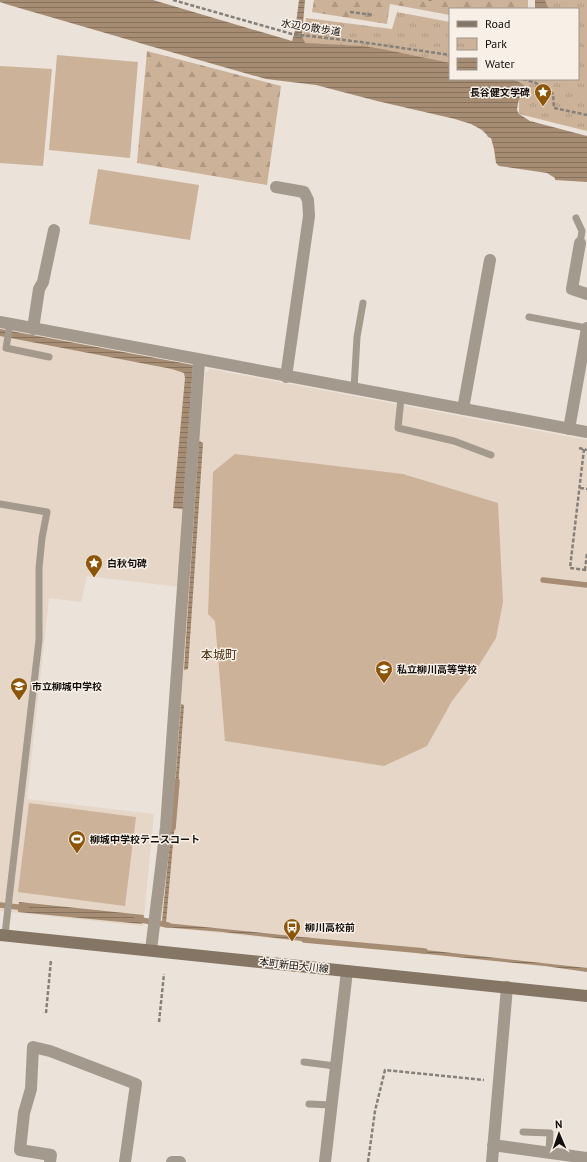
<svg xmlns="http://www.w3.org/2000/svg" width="587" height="1162" font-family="'PT Sans','Noto Sans JP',sans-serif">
	<defs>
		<pattern id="forest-firs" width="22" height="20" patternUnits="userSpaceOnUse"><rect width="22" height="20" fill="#ccb298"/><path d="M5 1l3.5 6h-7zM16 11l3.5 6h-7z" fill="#ae9882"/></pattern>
		<pattern id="park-tufts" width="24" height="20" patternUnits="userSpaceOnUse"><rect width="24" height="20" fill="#ccb298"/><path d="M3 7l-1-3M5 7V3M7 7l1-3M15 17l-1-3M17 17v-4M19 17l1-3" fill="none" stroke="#ae9882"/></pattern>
		<pattern id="water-rules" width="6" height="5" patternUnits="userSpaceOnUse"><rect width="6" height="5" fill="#a68c72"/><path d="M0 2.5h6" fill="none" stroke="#86715c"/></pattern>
	</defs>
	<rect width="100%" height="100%" fill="#ebe2da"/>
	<path fill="#e5d6c8" d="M 0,328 L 195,366 L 180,587 L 87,576 L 81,602 L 49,598 L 27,799 L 154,814 L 143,926 L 0,911 Z
		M 210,369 L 587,440 L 587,971 L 161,927 L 205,373 Z"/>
	<path fill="url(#forest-firs)" d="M 314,0 L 528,0 L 528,9 L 450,9 L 450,15 L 390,4 L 387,24 L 312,12 Z
		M 147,51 L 281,86 L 267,185 L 137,163 Z"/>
	<path fill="url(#park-tufts)" d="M 536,0 L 587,0 L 587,131 L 519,114 L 519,100 L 524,85 L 487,79 L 578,79 L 578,9 L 536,9 Z
		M 397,12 L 450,22 L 450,66 L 301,46 L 306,18 L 392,29 Z"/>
	<path fill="#ccb298" d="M 57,55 L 138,62 L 130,158 L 49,150 Z
		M 0,66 L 52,69 L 43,166 L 0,163 Z
		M 98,169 L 199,185 L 190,240 L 89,224 Z
		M 235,454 L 403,474 L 498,503 L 503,602 L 496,638 L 476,670 L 452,701 L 427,746 L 384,766 L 225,741 L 215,621 L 208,614 L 213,472 Z
		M 29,803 L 136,817 L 125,906 L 18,892 Z"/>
	<path fill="url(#water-rules)" d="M 0,0 L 153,0 L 292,41 L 295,31 L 299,0 L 305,0 L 302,36 L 305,43 L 362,46 L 382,49 L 450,63 L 450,79 L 510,79 L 517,81 L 524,85 L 518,103 L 517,110 L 519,114 L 530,121 L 587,136 L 587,182 L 555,180 L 555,178 L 547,173 L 499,166 L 496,163 L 494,149 L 491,138 L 488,137 L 487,135 L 482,130 L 471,124 L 455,119 L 377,101 L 316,85 L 266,79 L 157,48 L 9,5 L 0,2 Z
		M 535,0 L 545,0 L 546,3 L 549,9 L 536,9 L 535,7 Z
		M 0,329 L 193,365 L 183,509 L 173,508 L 185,378 L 184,373 L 172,369 L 0,336 Z
		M 199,441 L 203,443 L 188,669 L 184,670 Z
		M 181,704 L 184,705 L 178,788 L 175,788 Z
		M 172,820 L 175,821 L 166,923 L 311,938 L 311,942 L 223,932 L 163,927 L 162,922 Z
		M 19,902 L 144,915 L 142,924 L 18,912 Z
		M 417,949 L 587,968 L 587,972 L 545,966 L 418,953 Z"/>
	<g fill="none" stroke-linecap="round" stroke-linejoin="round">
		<path stroke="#a68c72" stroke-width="5.5" d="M 543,580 L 587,585
			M 173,828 L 177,781
			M 0,905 L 26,908
			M 136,919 L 168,925
			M 304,940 L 425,951"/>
		<path stroke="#86807a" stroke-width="2.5" stroke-dasharray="4 2" stroke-linecap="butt" d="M 173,0 L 292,34 L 361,42 L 450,55
			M 430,1 L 430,0
			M 350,12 L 374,15
			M 523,79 L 536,83 L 553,94 L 554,108 L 587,115
			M 579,448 L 587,450
			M 584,449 L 570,568 L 587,570
			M 580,488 L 587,489
			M 585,570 L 587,553
			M 46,1013 L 51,960
			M 159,1022 L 164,974
			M 368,1162 L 375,1111 L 385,1070 L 484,1080"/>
		<path stroke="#a4998d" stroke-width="7" d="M 576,218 L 582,231 L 580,243
			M 529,317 L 587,328
			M 10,324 L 6,348 L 49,357
			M 354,389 L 357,337 L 363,303
			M 401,398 L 398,428 L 454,441 L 491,455
			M 0,504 L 47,512 L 42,538 L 39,568 L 39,640 L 9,899 L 5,935
			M 304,1062 L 335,1066
			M 309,1104 L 331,1105
			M 523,1132 L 550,1133 L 549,1152"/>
		<path stroke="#a4998d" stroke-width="12" d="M 276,187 L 304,192 L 308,200 L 309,216 L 286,377
			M 580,243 L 572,289 L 587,294
			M 0,322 L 587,432
			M 33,329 L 39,289 L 43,282 L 54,230
			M 463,409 L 490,260
			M 569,429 L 587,328
			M 151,950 L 166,827 L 199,361
			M 493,1145 L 587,1158
			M 50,1162 L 51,1155 L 20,1150 L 24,1113 L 31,1089 L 33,1047 L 50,1051 L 136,1084 L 125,1162
			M 172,1162 L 180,1162
			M 325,1162 L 347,971
			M 492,1162 L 507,987"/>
		<path stroke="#857564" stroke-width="12" d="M 0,935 L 587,996"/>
	</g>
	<defs>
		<g id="sight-pin" transform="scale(0.9)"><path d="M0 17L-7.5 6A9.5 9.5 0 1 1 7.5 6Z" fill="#8c5508" stroke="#f8efe7"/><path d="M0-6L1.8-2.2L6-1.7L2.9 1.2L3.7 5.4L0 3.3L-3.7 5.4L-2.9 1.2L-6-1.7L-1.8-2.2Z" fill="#fff"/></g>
		<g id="school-pin" transform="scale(0.9)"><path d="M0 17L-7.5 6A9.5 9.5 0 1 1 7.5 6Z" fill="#8c5508" stroke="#f8efe7"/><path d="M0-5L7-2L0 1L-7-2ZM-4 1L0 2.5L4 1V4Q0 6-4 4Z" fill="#fff"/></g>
		<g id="stadium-pin" transform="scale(0.9)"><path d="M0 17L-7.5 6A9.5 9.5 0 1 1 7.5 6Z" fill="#8c5508" stroke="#f8efe7"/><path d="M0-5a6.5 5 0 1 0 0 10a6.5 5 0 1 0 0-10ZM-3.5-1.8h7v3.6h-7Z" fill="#fff"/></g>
		<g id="bus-pin" transform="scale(0.9)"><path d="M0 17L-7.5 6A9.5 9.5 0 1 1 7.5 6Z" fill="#8c5508" stroke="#f8efe7"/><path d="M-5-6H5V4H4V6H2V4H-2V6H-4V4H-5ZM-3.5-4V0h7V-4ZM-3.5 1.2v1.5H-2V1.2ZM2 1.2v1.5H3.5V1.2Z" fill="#fff"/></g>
	</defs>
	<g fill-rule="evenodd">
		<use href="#sight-pin" x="543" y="92"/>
		<use href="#sight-pin" x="94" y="563"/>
		<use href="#school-pin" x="384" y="669"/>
		<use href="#school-pin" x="19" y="686"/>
		<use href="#stadium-pin" x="77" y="839"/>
		<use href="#bus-pin" x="292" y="927"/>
	</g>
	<g text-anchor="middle" stroke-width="3" stroke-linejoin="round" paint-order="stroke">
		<g font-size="10" fill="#120f0c" stroke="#f8efe7">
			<text transform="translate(311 27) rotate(9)" y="4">水辺の散歩道</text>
			<text transform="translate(294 965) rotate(6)" y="4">本町新田大川線</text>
		</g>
		<g font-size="10" font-weight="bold" fill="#120f0c" stroke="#f8efe7" text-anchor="start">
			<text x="530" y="96" text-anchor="end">長谷健文学碑</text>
			<text x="107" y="567">白秋句碑</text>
			<text x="397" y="673">私立柳川高等学校</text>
			<text x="32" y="690">市立柳城中学校</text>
			<text x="90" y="843">柳城中学校テニスコート</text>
			<text x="305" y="931">柳川高校前</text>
		</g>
		<g font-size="12" fill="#482d0d" stroke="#f8efe7">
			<text x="219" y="659">本城町</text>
		</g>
	</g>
	<rect x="449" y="8" width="130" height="72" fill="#f8efe7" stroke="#9c958f"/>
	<rect x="457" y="21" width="20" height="6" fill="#857564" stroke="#9c958f"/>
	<text x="485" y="28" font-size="12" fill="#120f0c">Road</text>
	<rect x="457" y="38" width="20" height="12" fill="url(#park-tufts)" stroke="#9c958f"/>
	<text x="485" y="48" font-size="12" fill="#120f0c">Park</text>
	<rect x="457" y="58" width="20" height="12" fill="url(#water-rules)" stroke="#9c958f"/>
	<text x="485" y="68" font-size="12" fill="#120f0c">Water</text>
	<g transform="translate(559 1134) rotate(358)" stroke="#f8efe7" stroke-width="3" paint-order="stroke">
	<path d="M0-3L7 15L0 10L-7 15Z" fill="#120f0c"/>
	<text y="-6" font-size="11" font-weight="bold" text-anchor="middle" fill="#120f0c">N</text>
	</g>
</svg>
